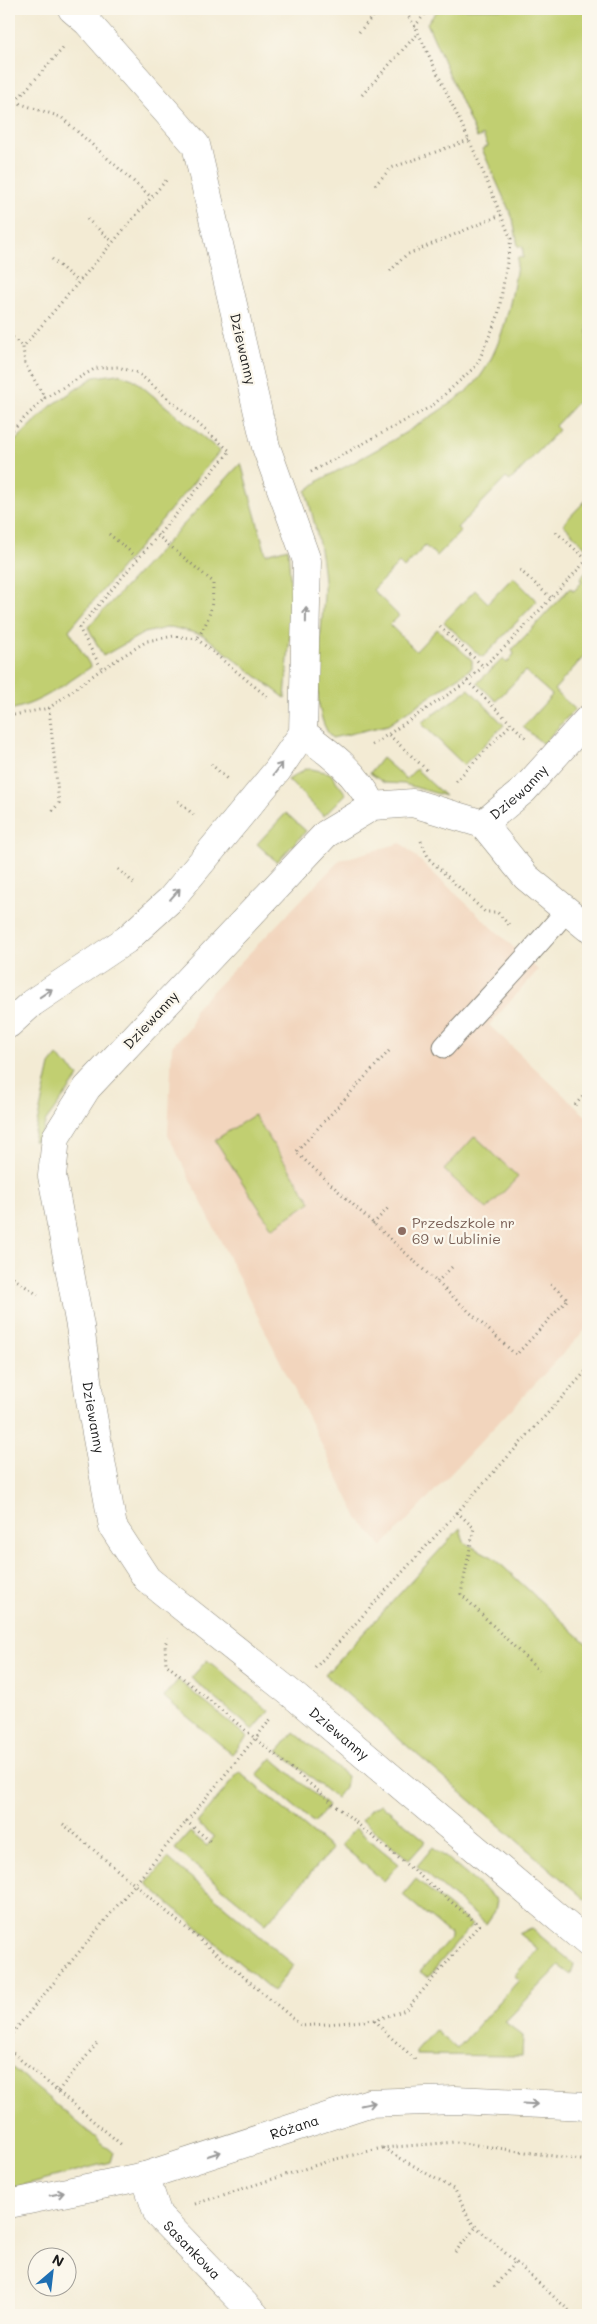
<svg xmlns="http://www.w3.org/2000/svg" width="597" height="2324" font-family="Mali,sans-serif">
	<rect width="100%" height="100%" fill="#fbf7ec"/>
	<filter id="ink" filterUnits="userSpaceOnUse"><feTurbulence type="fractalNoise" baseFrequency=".02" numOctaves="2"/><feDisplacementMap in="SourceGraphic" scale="10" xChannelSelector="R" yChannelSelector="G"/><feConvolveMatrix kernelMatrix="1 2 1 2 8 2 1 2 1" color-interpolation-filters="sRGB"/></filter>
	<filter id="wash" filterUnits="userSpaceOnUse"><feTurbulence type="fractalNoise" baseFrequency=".0096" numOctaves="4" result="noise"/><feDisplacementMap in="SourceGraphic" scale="20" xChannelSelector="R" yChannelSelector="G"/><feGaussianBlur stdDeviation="1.12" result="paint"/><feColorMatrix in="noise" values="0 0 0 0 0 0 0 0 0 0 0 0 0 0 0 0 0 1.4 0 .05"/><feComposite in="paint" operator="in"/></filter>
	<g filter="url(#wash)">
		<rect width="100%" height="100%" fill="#f3ebd4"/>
		<path fill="#f2d5bd" d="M 401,843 L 538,970 L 489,1025 L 588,1118 L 588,1327 L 382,1547 L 358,1518 L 168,1135 L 172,1046 L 191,1026 L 194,1010 L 340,860 Z"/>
		<path fill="#c1cf71" stroke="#6e7646" d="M 439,9 L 588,9 L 588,79 L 585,82 L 588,85 L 588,391 L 555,426 L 559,430 L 510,481 L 506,478 L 457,528 L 461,531 L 437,556 L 425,546 L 404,568 L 399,563 L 373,590 L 399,616 L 390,625 L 416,651 L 437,629 L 472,660 L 472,668 L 388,725 L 332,738 C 304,707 326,621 324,581 C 322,550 314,521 306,491 L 320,480 C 359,460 399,438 436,413 C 449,404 464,395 475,383 C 502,352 513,297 518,257 L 523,258 L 523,247 L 518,246 L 513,219 L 482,149 L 488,146 L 483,135 L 477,138 L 427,23 Z
			M 118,374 L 133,379 L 220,451 L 69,630 L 91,667 C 65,684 40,704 9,710 L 9,447 L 51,406 L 94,377 Z
			M 241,463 L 266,554 L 288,548 L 292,607 L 285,698 L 203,635 L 171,627 L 144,633 L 103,656 L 88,627 Z
			M 588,498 L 588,547 L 587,549 L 563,524 Z
			M 588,570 L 588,656 L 586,654 L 554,690 L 575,709 L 543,744 L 523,727 L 552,695 L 525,671 L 496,701 L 477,683 L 503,659 L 507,663 L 514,654 L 512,650 L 570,588 L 574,591 L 582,582 L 580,579 Z
			M 513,577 L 537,601 L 483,657 L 478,654 L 444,622 L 475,590 L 488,603 Z
			M 469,689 L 504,725 L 464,765 L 421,723 Z
			M 382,758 L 406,779 L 416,769 L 445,796 L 404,784 L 384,783 L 370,773 Z
			M 307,768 L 330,773 L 346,794 L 324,816 L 288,780 Z
			M 286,813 L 306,831 L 277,862 L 257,844 Z
			M 57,1056 L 79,1076 L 46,1121 L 39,1141 L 33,1141 L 50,1065 Z
			M 254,1115 L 311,1202 L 272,1228 L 215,1140 Z
			M 475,1136 L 518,1177 L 487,1209 L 444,1170 Z
			M 460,1528 L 464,1542 L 494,1558 L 588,1645 L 588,1902 L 325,1675 Z
			M 207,1660 L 269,1711 L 253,1730 L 191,1678 Z
			M 178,1680 L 247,1737 L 232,1754 L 164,1697 Z
			M 294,1732 L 347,1776 L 345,1787 L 336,1798 L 278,1751 Z
			M 272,1758 L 328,1806 L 314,1823 L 257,1775 Z
			M 239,1772 L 332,1849 L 266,1924 L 175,1849 L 190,1832 L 207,1846 L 214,1837 L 197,1823 Z
			M 381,1804 L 426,1841 L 409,1860 L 362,1820 L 370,1810 Z
			M 355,1828 L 399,1864 L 384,1881 L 341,1845 Z
			M 433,1847 L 497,1900 L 495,1911 L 486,1924 L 417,1866 Z
			M 168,1858 L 294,1965 L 273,1991 L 146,1884 Z
			M 416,1879 L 472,1925 L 428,1977 L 420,1972 L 450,1938 L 450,1934 L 403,1895 Z
			M 531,1928 L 574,1964 L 571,1975 L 559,1966 L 505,2022 L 523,2036 L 522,2056 L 416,2055 L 416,2052 L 435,2030 L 457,2049 L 519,1980 L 514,1976 L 538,1949 L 519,1934 Z
			M 9,2065 L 113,2152 L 110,2162 L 9,2189 Z"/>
	</g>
	<g filter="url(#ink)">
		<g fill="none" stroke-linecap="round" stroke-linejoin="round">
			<g stroke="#888478" stroke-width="23">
				<path id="lane" d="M 444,1047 C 485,1001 528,957 567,910"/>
			</g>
			<g stroke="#888478" stroke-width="29">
				<g id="street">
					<path d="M 303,733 C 331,754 357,773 373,806"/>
					<path id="s1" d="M 483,824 L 413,803 L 373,806 L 326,834 L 87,1088 L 56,1137 L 52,1176 L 80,1326 L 89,1394 L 113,1527 L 147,1579 L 293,1695 L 588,1943"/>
					<path id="s2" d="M 483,824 L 524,790 L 588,719"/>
					<path d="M 483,824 L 526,877 L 588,928"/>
					<path d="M 9,1024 L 32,1003 L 126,940 L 171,899 L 277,771 L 303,733 L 307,561 L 266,447 L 196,145 L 87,22 L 72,9"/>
					<path id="s3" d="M 145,2176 L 158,2215 L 255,2315"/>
					<path id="s4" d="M 9,2204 L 145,2176 L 369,2103 L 455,2100 L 588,2106"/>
				</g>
			</g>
			<path stroke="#888478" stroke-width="3" stroke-dasharray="1 4" stroke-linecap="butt" d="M 403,9 L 415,26 L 429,9
				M 359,32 L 379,9
				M 362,95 L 418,33
				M 15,102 L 61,117 L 151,197
				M 9,109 L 64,47
				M 375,185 L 391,168 L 469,140
				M 87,219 L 113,242
				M 52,259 L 78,282
				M 390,271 L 406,255 L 501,215
				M 9,334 L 23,347
				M 45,398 L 25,364 L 23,347 L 168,178
				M 9,433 L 45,398 L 96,368 L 118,367 L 138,373 L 230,451 L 79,628 L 102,669
				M 311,472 L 432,406 L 477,365 L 498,316 L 511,239 L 475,153 L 415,26
				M 556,532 L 587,560
				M 109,534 L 138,558
				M 157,535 L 213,582 C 213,607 210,619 197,639
				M 520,570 L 551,598
				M 440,627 L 483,666
				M 467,681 L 526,738
				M 49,708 L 59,803 L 50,814
				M 9,716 L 49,708 L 102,669 L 147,641 L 174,636 L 197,639 L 270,699
				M 389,735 L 428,771
				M 372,745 L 464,684 L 507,645 L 588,559
				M 211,764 L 227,779
				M 456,781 L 511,724
				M 178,801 L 196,817
				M 421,841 L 429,859 L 485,912 L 497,912 L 511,927
				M 118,869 L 136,885
				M 389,1051 L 296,1152 L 516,1355 L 568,1299 L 548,1282
				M 575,1105 L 588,1091
				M 373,1224 L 389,1207
				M 9,1275 L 38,1295
				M 437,1282 L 453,1266
				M 457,1512 L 474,1528 L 461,1594 L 539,1671
				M 315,1668 L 588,1369
				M 186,1821 L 211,1842
				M 63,1824 L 302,2026 L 375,2020 L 406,2010 L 479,1925 L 166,1664 L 165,1644 L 168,1638
				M 375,2020 L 386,2033 L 416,2060
				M 9,2037 L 271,1719
				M 9,2050 L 123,2146
				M 58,2091 L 99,2041
				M 383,2148 L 455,2190 L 470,2221 L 574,2315
				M 195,2204 L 332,2160 L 382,2148 L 456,2142 L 588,2161
				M 455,2252 L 476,2227
				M 494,2287 L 515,2262"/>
			<use href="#lane" stroke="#fff" stroke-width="21"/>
			<use href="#street" stroke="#fff" stroke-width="28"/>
		</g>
		<defs><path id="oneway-shaft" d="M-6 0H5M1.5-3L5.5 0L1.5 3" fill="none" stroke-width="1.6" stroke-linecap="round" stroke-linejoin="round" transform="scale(1.25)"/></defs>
		<g stroke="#999">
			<use href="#oneway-shaft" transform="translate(306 615) rotate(-89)"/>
			<use href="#oneway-shaft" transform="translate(278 769) rotate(-53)"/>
			<use href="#oneway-shaft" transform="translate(175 894) rotate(-49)"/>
			<use href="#oneway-shaft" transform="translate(46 993) rotate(-34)"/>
			<use href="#oneway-shaft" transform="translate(368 2104) rotate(-11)"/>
			<use href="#oneway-shaft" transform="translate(530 2104) rotate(3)"/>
			<use href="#oneway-shaft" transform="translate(214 2154) rotate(-18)"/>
			<use href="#oneway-shaft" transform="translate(57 2194) rotate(-11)"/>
		</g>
	</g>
	<circle fill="#8d6e63" stroke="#fbf7ec" stroke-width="2" cx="402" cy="1231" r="5"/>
	<g text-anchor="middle" stroke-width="4.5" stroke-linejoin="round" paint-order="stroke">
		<g font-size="14" fill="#1c1c1c" stroke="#fbf7ec">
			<text transform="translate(243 349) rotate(77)" y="5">Dziewanny</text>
			<text dy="5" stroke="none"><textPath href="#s2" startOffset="48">Dziewanny</textPath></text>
			<text transform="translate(151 1020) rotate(-47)" y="5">Dziewanny</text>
			<text dy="5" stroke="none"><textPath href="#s1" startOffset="859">Dziewanny</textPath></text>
			<text dy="5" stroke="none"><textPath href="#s1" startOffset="1279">Dziewanny</textPath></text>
			<text dy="5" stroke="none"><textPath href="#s4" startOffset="296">Różana</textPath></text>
			<text dy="5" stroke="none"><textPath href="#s3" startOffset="90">Sasankowa</textPath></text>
		</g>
		<g font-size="14" fill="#785e54" stroke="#fbf7ec" text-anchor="start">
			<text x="412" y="1228">Przedszkole nr<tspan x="412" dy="16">69 w Lublinie</tspan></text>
		</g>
	</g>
	<rect width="597" height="2324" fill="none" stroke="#fbf7ec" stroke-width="30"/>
	<g transform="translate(52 2272) rotate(28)"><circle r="24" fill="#fbf7ec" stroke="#a29f99"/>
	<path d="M0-4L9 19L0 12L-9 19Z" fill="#1f6fb2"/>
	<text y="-8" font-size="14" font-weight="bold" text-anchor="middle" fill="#1c1c1c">N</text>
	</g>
</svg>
